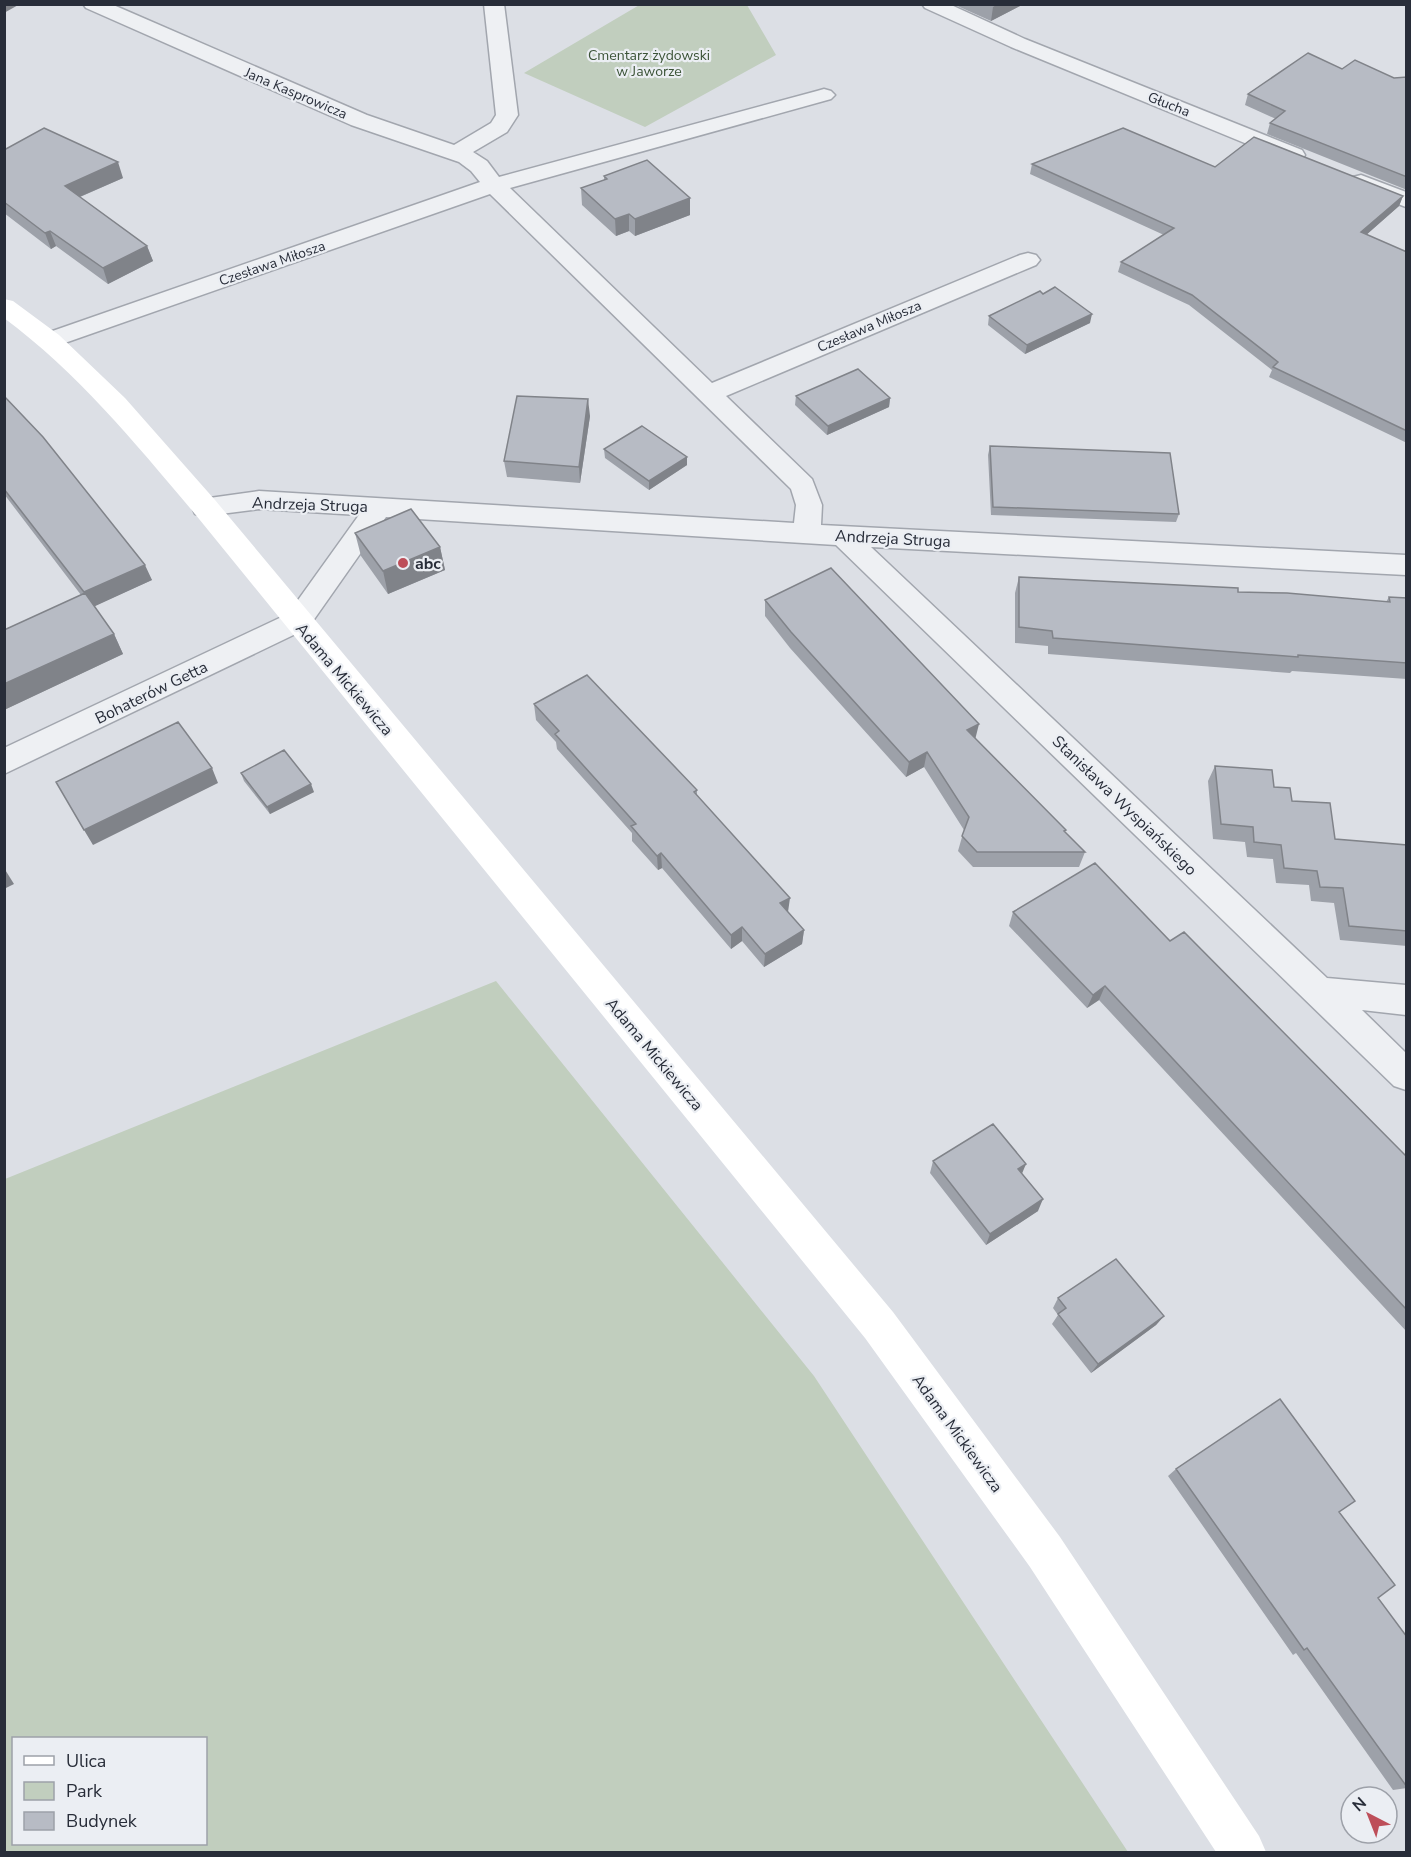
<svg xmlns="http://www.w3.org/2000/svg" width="1411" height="1857" font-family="'Nunito Sans',sans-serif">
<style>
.green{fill:#c1cebe;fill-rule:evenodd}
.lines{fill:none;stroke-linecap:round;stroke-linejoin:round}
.minor-casing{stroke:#a2a6ae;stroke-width:3}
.minor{fill:#eef0f3;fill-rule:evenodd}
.secondary{fill:#fff;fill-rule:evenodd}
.wall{fill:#9da1a9}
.shaded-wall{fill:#808389}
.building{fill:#b7bbc4;stroke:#808389;stroke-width:1.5}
.poi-dot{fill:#bd4e59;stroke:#ebeef3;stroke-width:2}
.labels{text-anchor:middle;stroke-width:4.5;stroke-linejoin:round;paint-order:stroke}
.far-park-label{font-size:14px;fill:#3b5337;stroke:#ebeef3}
.far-street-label{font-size:14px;fill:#282d39;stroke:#ebeef3}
.street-label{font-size:16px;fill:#282d39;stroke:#ebeef3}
.poi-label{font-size:16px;font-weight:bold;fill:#282d39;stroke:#ebeef3;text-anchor:start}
</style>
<rect width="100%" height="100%" fill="#dcdfe5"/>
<path class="green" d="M 641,4 L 747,5 L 776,55 L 645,127 L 524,73 Z
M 496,981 L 814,1376 L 1128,1852 L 5,1852 L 5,1179 ZM 14,1738 L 206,1738 L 206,1844 L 14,1844 Z"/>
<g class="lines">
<defs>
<path id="minor" d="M 83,4 L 111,4 L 367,115 L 454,145 L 491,123 L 496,115 L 484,4 L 504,4 L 518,115 L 507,132 L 473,152 L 487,161 L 499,177 L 817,91 L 824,89 L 831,91 L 835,95 L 831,99 L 510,188 L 712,383 L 1020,255 L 1028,253 L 1036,255 L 1040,260 L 1036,265 L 726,396 L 812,479 L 822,505 L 821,525 L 1406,555 L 1406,575 L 871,547 L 1327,978 L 1406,985 L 1406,1015 L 1362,1010 L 1406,1053 L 1406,1090 L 1394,1086 L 836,545 L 386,517 L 308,628 L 4,774 L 4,748 L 288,614 L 359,515 L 259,509 L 205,516 L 195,514 L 192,507 L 195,500 L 259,491 L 794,523 L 796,505 L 791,489 L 490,194 L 59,345 L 50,348 L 41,345 L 38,340 L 41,335 L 480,182 L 471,171 L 459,162 L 351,125 L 86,8 Z
M 922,4 L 949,4 L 1025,39 L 1302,150 L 1305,155 L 1302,160 L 1294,162 L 1286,160 L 1011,47 L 925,8 Z
M 1361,175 L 1406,192 L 1406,207 L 1353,187 L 1350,182 L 1353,177 Z"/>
</defs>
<use href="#minor" class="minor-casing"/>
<use href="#minor" class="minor"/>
<path class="secondary" d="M 4,299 L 13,301 L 59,335 L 125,398 L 215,500 L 893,1312 L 1060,1537 L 1259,1836 L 1266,1852 L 1216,1852 L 1030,1567 L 865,1338 L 195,514 C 136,444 78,373 4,318 Z"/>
</g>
<path class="wall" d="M 953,4 L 1024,4 L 991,21 Z
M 1342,69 L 1394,78 L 1407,77 L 1407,190 L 1267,134 L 1270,123 L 1276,119 L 1245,105 L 1248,94 Z
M 4,150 L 123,178 L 80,197 L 147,246 L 153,261 L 108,284 L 56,246 L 51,249 L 4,213 Z
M 1032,164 L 1215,167 L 1403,196 L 1399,206 L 1366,235 L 1407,252 L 1407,443 L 1269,377 L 1272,370 L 1189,305 L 1118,272 L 1121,262 L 1164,235 L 1030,174 Z
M 604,176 L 690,198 L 690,215 L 635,236 L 629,231 L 616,236 L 582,205 L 581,188 L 604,180 Z
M 1043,294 L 1090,323 L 1025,354 L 988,325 L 989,316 Z
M 4,396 L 152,580 L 94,606 L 114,634 L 123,654 L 4,710 L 4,630 L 81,595 L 4,494 Z
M 796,396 L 890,398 L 889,407 L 827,435 L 795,405 Z
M 590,416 L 580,483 L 507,477 L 504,461 Z
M 990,446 L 1179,514 L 1176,522 L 991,515 L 988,455 Z
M 604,449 L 687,457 L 687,465 L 649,490 L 605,458 Z
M 355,533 L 440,547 L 445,570 L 388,594 L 361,556 Z
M 1019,577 L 1386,602 L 1389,597 L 1407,598 L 1407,679 L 1292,671 L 1290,673 L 1048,654 L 1048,646 L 1015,643 L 1015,593 Z
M 765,600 L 975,738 L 1066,830 L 1065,833 L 1085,852 L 1079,867 L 973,867 L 958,851 L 964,830 L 924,767 L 906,777 L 790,648 L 765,616 Z
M 534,704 L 697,790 L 697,796 L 788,912 L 804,930 L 802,944 L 764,967 L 742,941 L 731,949 L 662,868 L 658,870 L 632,841 L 632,833 L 557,749 L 556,742 L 536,720 Z
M 1215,766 L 1274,787 L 1292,801 L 1335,839 L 1407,845 L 1407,946 L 1340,940 L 1334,903 L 1311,901 L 1309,885 L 1276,883 L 1273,859 L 1247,857 L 1245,842 L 1213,839 L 1208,781 Z
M 241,773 L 314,792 L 270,814 L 244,781 Z
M 1013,912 L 1170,941 L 1407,1157 L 1407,1332 L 1099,1000 L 1087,1008 L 1009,926 Z
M 933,1161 L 1022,1174 L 1038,1211 L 986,1245 L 930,1173 Z
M 1058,1298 L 1164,1316 L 1156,1325 L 1091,1373 L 1052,1324 L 1058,1315 L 1053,1308 Z
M 1176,1469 L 1378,1598 L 1407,1788 L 1393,1790 L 1296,1653 L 1293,1655 L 1168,1476 Z"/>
<path class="shaded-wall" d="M 4,4 L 20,4 L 4,13 Z
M 998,4 L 1024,4 L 991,21 L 993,7 Z
M 118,162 L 123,178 L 70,201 L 65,186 Z
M 1403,196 L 1399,206 L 1357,243 L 1361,232 Z
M 690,198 L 690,215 L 635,236 L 635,219 Z
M 629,214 L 629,231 L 616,236 L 615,219 Z
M 50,231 L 56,246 L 51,249 L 45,233 Z
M 147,246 L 153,261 L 108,284 L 103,268 Z
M 1092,314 L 1090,323 L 1025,354 L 1027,345 Z
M 890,398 L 889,407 L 827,435 L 828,426 Z
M 588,399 L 590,416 L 580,483 L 579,467 Z
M 687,457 L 687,465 L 649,490 L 649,481 Z
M 440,547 L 445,570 L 388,594 L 383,571 Z
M 145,565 L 152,580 L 91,608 L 84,592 Z
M 114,634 L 123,654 L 4,710 L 4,684 Z
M 979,724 L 975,740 L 967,730 Z
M 927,752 L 924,767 L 906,777 L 909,762 Z
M 212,768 L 218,783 L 93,845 L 84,830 Z
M 311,784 L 314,792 L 270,814 L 267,807 Z
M 661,853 L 662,868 L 658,870 L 657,856 Z
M 4,868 L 14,884 L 4,889 Z
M 790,898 L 788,912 L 779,918 L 780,903 Z
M 742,927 L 742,941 L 731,949 L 731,935 Z
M 804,930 L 802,944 L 764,967 L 765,954 Z
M 1105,986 L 1099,1000 L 1087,1008 L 1093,995 Z
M 1026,1164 L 1021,1176 L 1018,1169 Z
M 1043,1199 L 1038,1211 L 986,1245 L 990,1234 Z
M 1164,1316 L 1156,1325 L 1091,1373 L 1098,1364 Z"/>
<path class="building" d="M 1308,53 L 1342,69 L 1355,60 L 1394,78 L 1407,77 L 1407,177 L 1270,123 L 1285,111 L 1248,94 Z
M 44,128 L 118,162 L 65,186 L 147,246 L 103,268 L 50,231 L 45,233 L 4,202 L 4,150 Z
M 1123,128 L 1215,167 L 1254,137 L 1403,196 L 1361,232 L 1407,252 L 1407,431 L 1273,367 L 1278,362 L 1192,295 L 1121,262 L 1174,228 L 1032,164 Z
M 647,160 L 690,198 L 635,219 L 629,214 L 615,219 L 581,188 L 607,179 L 604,176 Z
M 1055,287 L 1092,314 L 1027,345 L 989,316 L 1040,291 L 1043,294 Z
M 858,369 L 890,398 L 828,426 L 796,396 Z
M 4,396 L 43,437 L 145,565 L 84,592 L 4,489 Z
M 517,396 L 588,399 L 579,467 L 504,461 Z
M 642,426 L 687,457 L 649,481 L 604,449 Z
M 990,446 L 1170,453 L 1179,514 L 993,507 Z
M 411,509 L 440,547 L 383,571 L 355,533 Z
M 831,568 L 979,724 L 967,730 L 1066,830 L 1064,831 L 1085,852 L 977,852 L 962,836 L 969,817 L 927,752 L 909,762 L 791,632 L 765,600 Z
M 1019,577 L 1238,588 L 1238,592 L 1287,593 L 1390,602 L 1389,597 L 1407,598 L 1407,663 L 1298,655 L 1298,657 L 1053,638 L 1052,631 L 1019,627 Z
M 85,593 L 114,634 L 4,684 L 4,630 Z
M 587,675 L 697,790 L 694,792 L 790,898 L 780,903 L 804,930 L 765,954 L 742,927 L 731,935 L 661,853 L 657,856 L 631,826 L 636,824 L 555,734 L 559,731 L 534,704 Z
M 178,722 L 212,768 L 84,830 L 56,782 Z
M 284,750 L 311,784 L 267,807 L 241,773 Z
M 1215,766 L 1272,770 L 1274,787 L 1290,788 L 1292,801 L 1330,803 L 1335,839 L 1407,845 L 1407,931 L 1349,926 L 1343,888 L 1320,887 L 1317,871 L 1284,868 L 1281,845 L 1254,842 L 1253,827 L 1221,824 Z
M 1095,863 L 1170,941 L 1184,932 L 1407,1157 L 1407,1310 L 1105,986 L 1093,995 L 1013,912 Z
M 993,1124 L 1026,1164 L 1018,1169 L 1043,1199 L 990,1234 L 933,1161 Z
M 1116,1259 L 1164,1316 L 1098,1364 L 1058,1314 L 1066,1308 L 1058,1298 Z
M 1280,1399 L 1355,1501 L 1339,1512 L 1395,1585 L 1378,1598 L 1407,1637 L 1407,1787 L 1307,1648 L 1304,1650 L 1176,1469 Z"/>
<circle class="poi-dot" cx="403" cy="563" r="6"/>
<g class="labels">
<g class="far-park-label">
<text x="649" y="60">Cmentarz żydowski<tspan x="649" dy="16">w Jaworze</tspan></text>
</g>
<g class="far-street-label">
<text transform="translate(296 93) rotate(23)" y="5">Jana Kasprowicza</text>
<text transform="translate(1169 104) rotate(22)" y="5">Głucha</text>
<text transform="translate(272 263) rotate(-19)" y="5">Czesława Miłosza</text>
<text transform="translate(869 326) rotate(-23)" y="5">Czesława Miłosza</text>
</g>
<g class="street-label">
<text transform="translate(310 504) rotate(2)" y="6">Andrzeja Struga</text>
<text transform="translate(893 538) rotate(3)" y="6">Andrzeja Struga</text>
<text transform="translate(345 679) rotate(50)" y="6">Adama Mickiewicza</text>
<text transform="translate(151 692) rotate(-26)" y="6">Bohaterów Getta</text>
<text transform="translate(1125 805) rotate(44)" y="6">Stanisława Wyspiańskiego</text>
<text transform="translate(655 1054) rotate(50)" y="6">Adama Mickiewicza</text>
<text transform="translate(958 1433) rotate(54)" y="6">Adama Mickiewicza</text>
</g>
<g class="poi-label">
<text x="415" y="569">abc</text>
</g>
</g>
<rect width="1411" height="1857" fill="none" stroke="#282d39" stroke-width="12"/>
<rect x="12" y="1737" width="195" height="108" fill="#ebeef3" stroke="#9da1a9" stroke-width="1.5"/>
<rect x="24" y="1756" width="30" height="9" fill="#ffffff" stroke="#9da1a9" stroke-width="1.5"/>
<text x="66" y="1767" font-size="18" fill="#282d39">Ulica</text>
<rect x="24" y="1782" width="30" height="18" fill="#c1cebe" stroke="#9da1a9" stroke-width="1.5"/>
<text x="66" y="1797" font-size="18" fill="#282d39">Park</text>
<rect x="24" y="1812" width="30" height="18" fill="#b7bbc4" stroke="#9da1a9" stroke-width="1.5"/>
<text x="66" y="1827" font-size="18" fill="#282d39">Budynek</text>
<g transform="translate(1369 1815) rotate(318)"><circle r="28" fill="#ebeef3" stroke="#9da1a9" stroke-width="1.5"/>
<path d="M0-4.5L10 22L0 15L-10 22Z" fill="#bd4e59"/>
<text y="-9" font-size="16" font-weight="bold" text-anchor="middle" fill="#282d39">N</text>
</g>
</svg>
